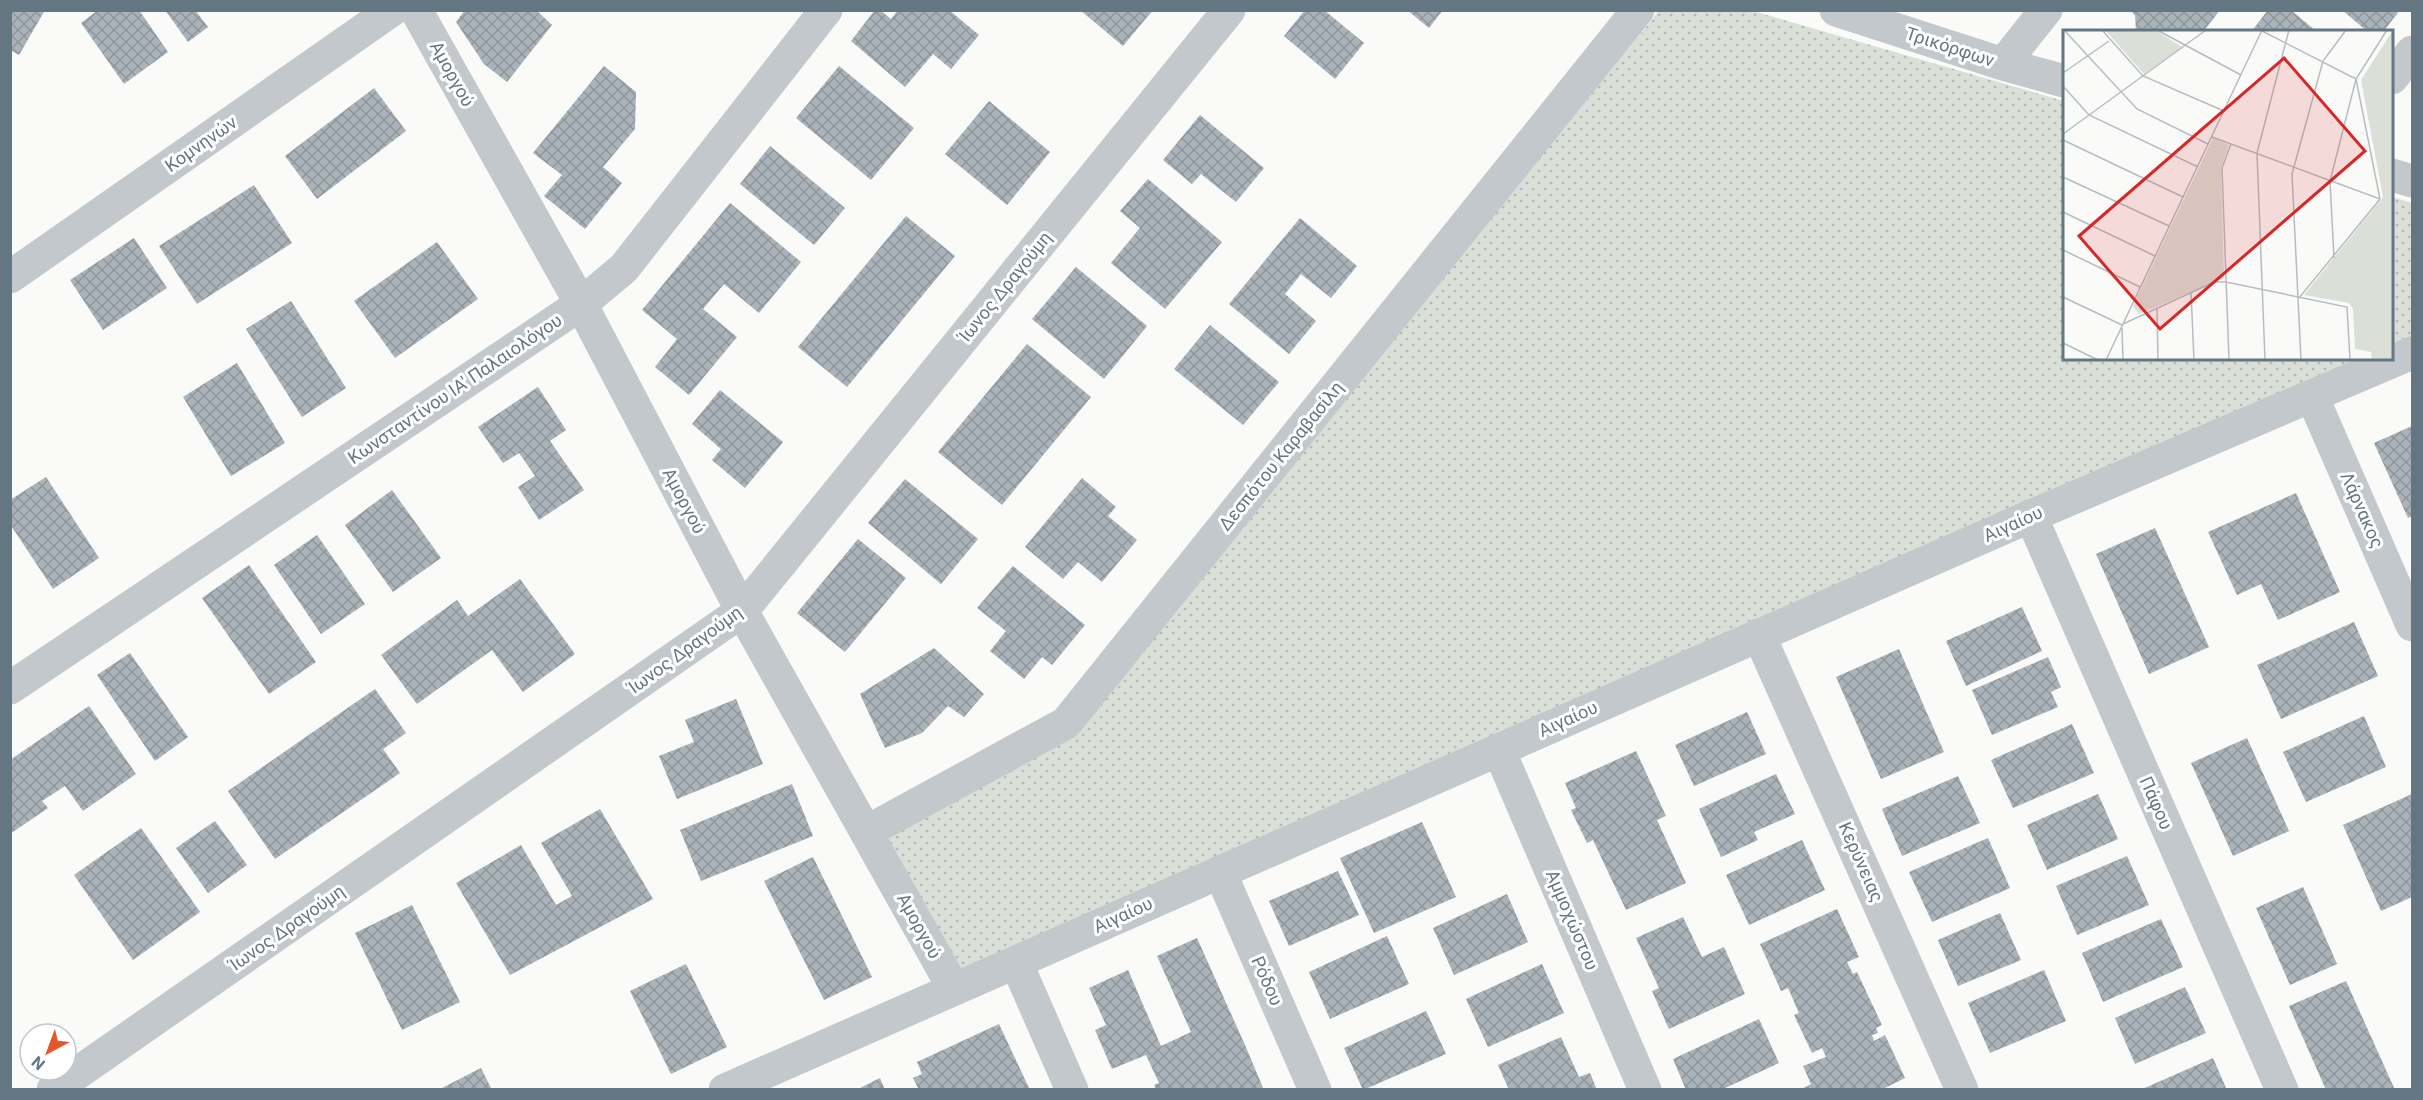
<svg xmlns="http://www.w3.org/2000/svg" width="2423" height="1100" font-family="Roboto,sans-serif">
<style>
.grass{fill:url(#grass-dots)}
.building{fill:url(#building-cross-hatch)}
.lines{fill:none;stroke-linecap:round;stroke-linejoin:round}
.minor{stroke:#c3c8cc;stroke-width:33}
.tertiary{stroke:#c3c8cc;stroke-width:33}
.labels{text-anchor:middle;stroke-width:6;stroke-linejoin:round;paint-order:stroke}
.street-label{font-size:18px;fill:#657683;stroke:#fff}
.inset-road{fill:none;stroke:#b5bdc2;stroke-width:1.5}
.view{fill:#d62828;fill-opacity:0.15;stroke:#d62828;stroke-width:3}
.inset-edge{fill:none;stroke:#657683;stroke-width:3}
</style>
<defs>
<pattern id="grass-dots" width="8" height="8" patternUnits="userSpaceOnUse" patternTransform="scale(1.5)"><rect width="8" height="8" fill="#dadfd7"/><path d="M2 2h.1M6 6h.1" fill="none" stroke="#b4b9b4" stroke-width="1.8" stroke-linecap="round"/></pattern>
<pattern id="building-cross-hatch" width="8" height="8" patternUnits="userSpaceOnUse" patternTransform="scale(1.5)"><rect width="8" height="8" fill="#aab3b9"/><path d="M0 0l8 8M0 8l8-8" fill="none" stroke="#8e969c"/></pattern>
</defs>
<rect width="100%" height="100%" fill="#fafaf8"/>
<path class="grass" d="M 1659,11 L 1753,11 L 2064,101 L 2064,358 L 2365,359 L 952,978 L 882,837 L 1074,729 Z
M 2392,197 L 2412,203 L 2412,338 L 2392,347 Z"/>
<path class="building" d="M 10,10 L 45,10 L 19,55 L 10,50 Z
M 98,10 L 139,10 L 168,52 L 124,84 L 81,23 Z
M 165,10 L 195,10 L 208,27 L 188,42 Z
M 465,10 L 536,10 L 552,25 L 507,82 L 484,64 L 456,22 Z
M 875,10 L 880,10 L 891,19 L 898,10 L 949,10 L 979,35 L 951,69 L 933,54 L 905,87 L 851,41 Z
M 1080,10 L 1153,10 L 1123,46 Z
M 1305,10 L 1324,10 L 1364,43 L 1335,79 L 1284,36 Z
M 1407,10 L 1443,10 L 1429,28 Z
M 2130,10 L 2220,10 L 2203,32 L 2136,32 L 2135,15 Z
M 2268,10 L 2291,10 L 2317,32 L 2251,32 Z
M 2342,10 L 2400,10 L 2383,32 L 2368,32 Z
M 604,66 L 636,92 L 635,129 L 603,167 L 622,183 L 585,229 L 544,196 L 562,175 L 533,153 Z
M 839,66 L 914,128 L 871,180 L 796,118 Z
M 374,88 L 406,131 L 317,199 L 285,156 Z
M 989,101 L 1050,152 L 1007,205 L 945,154 Z
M 1200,115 L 1264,168 L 1236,202 L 1201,174 L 1192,184 L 1163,160 Z
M 770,146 L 845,208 L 814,245 L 740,184 Z
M 1148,179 L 1222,242 L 1165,309 L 1111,263 L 1140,228 L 1120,211 Z
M 254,185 L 292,243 L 197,304 L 159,246 Z
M 730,203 L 801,262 L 759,313 L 724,284 L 703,309 L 737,337 L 689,395 L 655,367 L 677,339 L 642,310 Z
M 906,216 L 955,256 L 847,387 L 798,347 Z
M 1300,218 L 1357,266 L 1331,298 L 1301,274 L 1285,294 L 1316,321 L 1289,354 L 1229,304 Z
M 134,238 L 167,288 L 103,330 L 70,280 Z
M 437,242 L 478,299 L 395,358 L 354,301 Z
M 1076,267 L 1147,326 L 1104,379 L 1032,319 Z
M 291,301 L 346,388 L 302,417 L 246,329 Z
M 1210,325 L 1279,382 L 1243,425 L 1174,369 Z
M 1027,344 L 1091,397 L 1002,505 L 938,452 Z
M 237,363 L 285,443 L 231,476 L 183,397 Z
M 538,387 L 566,430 L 550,441 L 584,490 L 539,520 L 518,487 L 535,476 L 519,453 L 503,463 L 478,427 Z
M 720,390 L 783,442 L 745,488 L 712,460 L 721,449 L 692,424 Z
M 2412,426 L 2412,516 L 2408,518 L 2374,443 Z
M 46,477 L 99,558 L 53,589 L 10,524 L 10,500 Z
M 1082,478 L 1116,507 L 1108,516 L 1137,540 L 1102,582 L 1078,562 L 1063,579 L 1025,547 Z
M 905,479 L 978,539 L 941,584 L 868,523 Z
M 392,490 L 441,558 L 393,592 L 345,525 Z
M 2296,493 L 2340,592 L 2278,620 L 2261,584 L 2237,595 L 2208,532 Z
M 2155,528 L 2209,647 L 2149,674 L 2096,554 Z
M 317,535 L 365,604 L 321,634 L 274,565 Z
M 858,539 L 906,578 L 845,652 L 797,613 Z
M 249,565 L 316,662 L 269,694 L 202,598 Z
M 1013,566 L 1085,625 L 1052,665 L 1042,657 L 1024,679 L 990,651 L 1006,631 L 977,608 Z
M 520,579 L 575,654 L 523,692 L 492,650 L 417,704 L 381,655 L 457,600 L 468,616 Z
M 2022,607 L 2042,651 L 1966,686 L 1946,641 Z
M 2354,622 L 2378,676 L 2281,719 L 2257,665 Z
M 934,648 L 984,694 L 964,717 L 948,706 L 922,733 L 885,748 L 860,694 Z
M 1899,649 L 1944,752 L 1881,779 L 1836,677 Z
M 130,653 L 188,737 L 155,761 L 97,675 Z
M 2048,657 L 2061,687 L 2051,692 L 2058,707 L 1992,735 L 1972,690 Z
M 375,689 L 406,733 L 383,749 L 400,773 L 275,859 L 228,791 Z
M 736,699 L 763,764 L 677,799 L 659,756 L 694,742 L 685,720 Z
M 89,706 L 136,774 L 83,811 L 65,786 L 42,801 L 48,808 L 10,834 L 10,760 Z
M 1747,712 L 1766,754 L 1694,786 L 1675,745 Z
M 2364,716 L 2386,767 L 2306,802 L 2283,752 Z
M 2072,724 L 2094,773 L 2013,808 L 1991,760 Z
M 2247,738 L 2289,831 L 2233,856 L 2191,763 Z
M 1636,751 L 1666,816 L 1657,820 L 1686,883 L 1626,910 L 1593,840 L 1587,843 L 1571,810 L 1576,808 L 1565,783 Z
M 1776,774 L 1795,814 L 1754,832 L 1758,840 L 1721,857 L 1699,809 Z
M 1958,776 L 1980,823 L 1902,856 L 1882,809 Z
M 792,784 L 813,836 L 701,881 L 680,830 Z
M 2098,794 L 2118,839 L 2047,870 L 2027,825 Z
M 2412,794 L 2412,897 L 2381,911 L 2343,825 Z
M 600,809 L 653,899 L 510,975 L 456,883 L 521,845 L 556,905 L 572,896 L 541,843 Z
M 215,821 L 247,865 L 208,893 L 176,848 Z
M 1422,822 L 1456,897 L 1374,933 L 1340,858 Z
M 141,828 L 200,912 L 133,960 L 74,875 Z
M 1988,838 L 2010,888 L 1932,922 L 1909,872 Z
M 1802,840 L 1825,890 L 1749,925 L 1726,875 Z
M 2127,856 L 2149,905 L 2077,935 L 2056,886 Z
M 813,857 L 872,977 L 824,1000 L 764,881 Z
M 1338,871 L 1359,915 L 1289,946 L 1269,901 Z
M 2303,887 L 2337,964 L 2290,985 L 2256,908 Z
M 1507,894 L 1528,942 L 1454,975 L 1433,928 Z
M 412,905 L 460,1002 L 402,1030 L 355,933 Z
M 1837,909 L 1859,957 L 1847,962 L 1853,974 L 1857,972 L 1882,1025 L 1876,1028 L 1878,1033 L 1872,1035 L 1874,1041 L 1885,1035 L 1905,1078 L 1881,1090 L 1800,1090 L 1811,1084 L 1803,1066 L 1826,1057 L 1822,1048 L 1812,1053 L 1794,1015 L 1799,1013 L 1788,988 L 1781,991 L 1760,944 Z
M 2000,913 L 2021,960 L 1958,986 L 1938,940 Z
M 1683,917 L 1702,957 L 1724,947 L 1745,994 L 1669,1029 L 1652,991 L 1659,988 L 1636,938 Z
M 2161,919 L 2183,967 L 2103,1002 L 2082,953 Z
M 1387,936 L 1409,984 L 1330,1019 L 1309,972 Z
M 1197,938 L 1245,1045 L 1264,1090 L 1156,1090 L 1154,1085 L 1159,1083 L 1146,1055 L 1112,1069 L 1095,1030 L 1106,1025 L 1089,988 L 1128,970 L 1161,1046 L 1191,1032 L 1157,956 Z
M 686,964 L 727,1047 L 671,1074 L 630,991 Z
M 1542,964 L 1564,1013 L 1488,1047 L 1466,999 Z
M 2044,970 L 2066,1021 L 1990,1053 L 1968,1003 Z
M 2346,981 L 2377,1050 L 2395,1090 L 2326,1090 L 2289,1006 Z
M 2185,987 L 2206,1033 L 2135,1064 L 2115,1018 Z
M 1426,1011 L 1446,1054 L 1363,1090 L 1344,1048 Z
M 1759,1019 L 1779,1063 L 1721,1090 L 1686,1090 L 1673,1059 Z
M 999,1024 L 1030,1090 L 919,1090 L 913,1078 L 922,1074 L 917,1062 Z
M 1561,1037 L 1579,1077 L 1590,1073 L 1597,1090 L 1509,1090 L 1498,1065 Z
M 2213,1058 L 2226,1088 L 2222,1090 L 2140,1090 Z
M 481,1068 L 492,1090 L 438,1090 Z
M 880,1078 L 885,1090 L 856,1090 Z"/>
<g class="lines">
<path class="minor" d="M 416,10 L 581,304 L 742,611 L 954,989
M 1836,10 L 2003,64 L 2064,81
M 2003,64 L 2046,10
M 2392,78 L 2412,52
M 2392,175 L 2412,181
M 10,277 L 392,10
M 2312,396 L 2412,625
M 2031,516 L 2282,1090
M 1759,635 L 1962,1090
M 10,688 L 581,304 L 624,268 L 826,10
M 1499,750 L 1645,1090
M 866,832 L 1066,723 L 1638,10
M 1220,872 L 1315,1090
M 1016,962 L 1072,1090
M 53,1090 L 742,611 L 1229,10"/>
<path class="tertiary" d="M 725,1090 L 2031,516 L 2412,353"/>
</g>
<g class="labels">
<g class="street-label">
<text transform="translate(1950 47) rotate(18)" y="6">Τρικόρφων</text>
<text transform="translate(452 74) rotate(61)" y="6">Αμοργού</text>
<text transform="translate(201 144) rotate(-35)" y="6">Κοµνηνών</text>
<text transform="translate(1005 287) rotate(-51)" y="6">Ίωνος Δραγούμη</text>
<text transform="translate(455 389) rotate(-34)" y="6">Κωνσταντίνου ΙΑ' Παλαιολόγου</text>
<text transform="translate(1281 456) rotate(-51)" y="6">Δεσπότου Καραβασίλη</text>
<text transform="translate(684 501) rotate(62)" y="6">Αμοργού</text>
<text transform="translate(2362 510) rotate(66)" y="6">Λάρνακος</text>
<text transform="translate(2013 524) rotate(-24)" y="6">Αιγαίου</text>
<text transform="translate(685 650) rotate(-36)" y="6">Ίωνος Δραγούμη</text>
<text transform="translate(1568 719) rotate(-24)" y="6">Αιγαίου</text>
<text transform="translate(2156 803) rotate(66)" y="6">Πάφου</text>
<text transform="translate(1861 862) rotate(66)" y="6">Κερύνειας</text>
<text transform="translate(1123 915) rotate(-24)" y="6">Αιγαίου</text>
<text transform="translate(1572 920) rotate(67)" y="6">Αμμοχώστου</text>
<text transform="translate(919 926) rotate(61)" y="6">Αμοργού</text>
<text transform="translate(287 928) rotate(-35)" y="6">Ίωνος Δραγούμη</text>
<text transform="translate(1267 981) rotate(66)" y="6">Ρόδου</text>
</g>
</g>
<g transform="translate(2063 30)">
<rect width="330" height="330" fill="#fafaf8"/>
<path d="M 330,0 L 330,330 L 309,330 L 308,322 L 292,319 L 290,279 L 286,273 L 241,265 L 320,167 L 298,50 ZM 150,108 L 166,115 L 158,138 L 161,248 L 76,284 L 70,276 Z" fill="#dadfd7"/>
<path d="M 42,0 L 92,0 L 119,17 L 81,44 Z" fill="#dadfd7"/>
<path class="inset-road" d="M 1,0 L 74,79 L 145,114M 39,0 L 80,46 L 161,81M 94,0 L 178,45M 199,1 L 293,49 L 317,169M 0,43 L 46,11M 0,56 L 26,85 L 135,137M 0,104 L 143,0M 149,107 L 317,169M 0,110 L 120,167M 0,147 L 106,196M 0,182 L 92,226M 0,220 L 77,257M 271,228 L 267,151 L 293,49 L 324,0M 128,262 L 131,330M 0,267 L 59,295M 236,268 L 317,169M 94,279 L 95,330M 60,294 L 151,252 L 163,252 L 284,277 L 287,330M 59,298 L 60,330M 0,313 L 35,330M 43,330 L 199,0M 166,330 L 159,138 L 168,114M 202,330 L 194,123 L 226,0M 238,330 L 229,144 L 260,31 L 283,0"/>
<path class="view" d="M 221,28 L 302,121 L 97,299 L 16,206 Z"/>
<rect width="330" height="330" class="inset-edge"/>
</g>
<rect width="2423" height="1100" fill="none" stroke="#657683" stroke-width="24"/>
<g transform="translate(48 1052) rotate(221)"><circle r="28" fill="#ffffff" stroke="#c1c8cd" stroke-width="1.5"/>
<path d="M0-4.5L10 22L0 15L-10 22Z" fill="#e4572e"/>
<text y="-9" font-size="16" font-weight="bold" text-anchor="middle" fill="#657683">N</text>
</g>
</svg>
